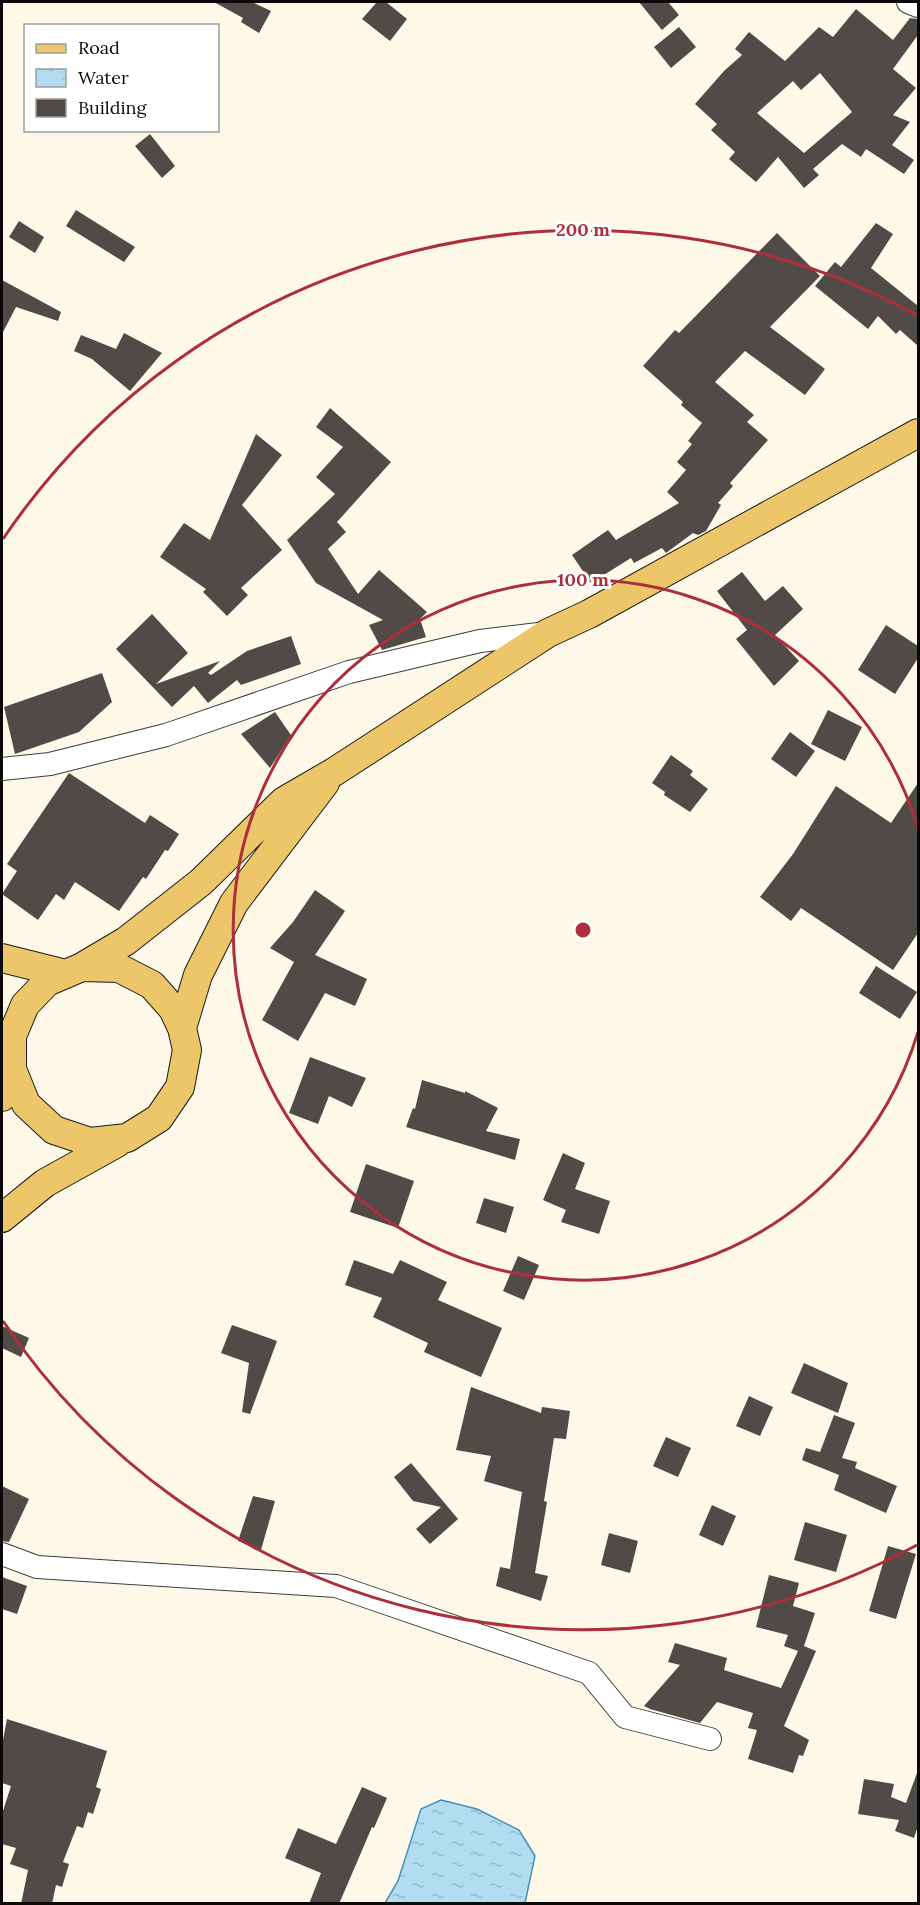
<svg xmlns="http://www.w3.org/2000/svg" width="920" height="1905" font-family="Lora,serif">
<style>
.water{fill:url(#water-ripples);stroke:#3f93c0;stroke-width:1.5}
.building{fill:#514b47;fill-rule:evenodd}
.lines{fill:none;stroke-linecap:round;stroke-linejoin:round}
.minor-casing{stroke:#3d3d3d;stroke-width:24}
.major-casing{stroke:#1b1b1b;stroke-width:30}
.minor{stroke:#fff;stroke-width:22}
.major{stroke:#ecc669;stroke-width:28}
.ring{fill:none;stroke:#ac2f3b;stroke-width:3}
.centre{fill:#ac2f3b;stroke:#fff;stroke-width:3}
.ring-label{font-size:18px;text-anchor:middle;font-weight:bold;fill:#ac2f3b;stroke:#fff;stroke-width:6;stroke-linejoin:round;paint-order:stroke}
</style>
<defs>
<pattern id="water-ripples" width="26" height="14" patternUnits="userSpaceOnUse" patternTransform="scale(1.5)"><rect width="26" height="14" fill="#b2dcf0"/><path d="M2 4q2-2 4 0t4 0M15 11q2-2 4 0t4 0" fill="none" stroke="#98bbcc"/></pattern>
</defs>
<rect width="100%" height="100%" fill="#fdf8e8"/>
<path class="water" d="M 441,1800 L 477,1809 L 519,1830 L 535,1856 L 525,1903 L 385,1903 L 398,1881 L 421,1809 Z"/>
<path class="building" d="M 214,2 L 252,2 L 271,11 L 259,33 L 241,22 L 243,18 Z
M 377,2 L 386,2 L 407,19 L 390,41 L 362,19 Z
M 639,2 L 668,2 L 679,15 L 662,30 Z
M 856,9 L 893,40 L 910,18 L 918,19 L 918,35 L 893,69 L 916,88 L 893,115 L 910,122 L 892,145 L 914,160 L 904,174 L 866,149 L 861,157 L 842,144 L 813,169 L 819,175 L 804,188 L 778,157 L 756,182 L 729,159 L 735,152 L 711,130 L 717,124 L 695,104 L 724,71 L 742,55 L 735,49 L 749,32 L 785,61 L 819,27 L 833,37 ZM 820,73 L 852,112 L 804,153 L 757,113 L 793,81 L 801,90 Z
M 679,27 L 696,47 L 671,68 L 654,47 Z
M 150,134 L 175,166 L 162,178 L 135,146 Z
M 76,210 L 135,247 L 124,262 L 66,226 Z
M 19,221 L 44,237 L 35,253 L 9,237 Z
M 876,223 L 893,234 L 871,268 L 918,306 L 918,346 L 900,330 L 896,334 L 878,316 L 868,329 L 815,286 L 835,262 L 841,267 Z
M 777,233 L 820,276 L 770,327 L 825,369 L 805,395 L 745,351 L 715,382 L 754,415 L 747,422 L 768,440 L 730,483 L 733,486 L 718,503 L 721,505 L 706,531 L 698,535 L 693,533 L 666,553 L 662,548 L 634,563 L 631,558 L 591,583 L 572,555 L 608,530 L 616,540 L 679,503 L 667,492 L 686,470 L 677,462 L 692,444 L 688,441 L 702,423 L 681,405 L 683,402 L 643,366 L 675,330 L 679,333 Z
M 2,280 L 61,312 L 58,321 L 16,307 L 2,334 Z
M 124,333 L 162,353 L 130,391 L 92,359 L 74,351 L 81,335 L 116,349 Z
M 330,408 L 391,462 L 337,522 L 346,532 L 328,549 L 358,594 L 379,570 L 427,612 L 420,619 L 426,637 L 382,650 L 369,625 L 383,620 L 316,583 L 287,540 L 335,494 L 316,477 L 343,447 L 316,427 Z
M 256,434 L 282,455 L 242,505 L 282,550 L 241,588 L 248,595 L 227,616 L 203,592 L 206,589 L 160,557 L 184,523 L 210,540 Z
M 742,572 L 765,601 L 783,586 L 803,609 L 775,635 L 799,661 L 774,686 L 736,639 L 747,630 L 717,591 Z
M 152,614 L 188,653 L 156,684 L 220,661 L 208,673 L 211,675 L 247,651 L 291,636 L 301,664 L 241,685 L 237,680 L 208,703 L 194,686 L 172,707 L 116,649 Z
M 886,625 L 918,646 L 918,658 L 895,694 L 858,670 Z
M 102,673 L 112,702 L 79,732 L 15,754 L 4,707 Z
M 828,710 L 862,727 L 845,761 L 811,744 Z
M 275,712 L 293,738 L 286,743 L 270,768 L 241,734 Z
M 790,732 L 815,751 L 796,777 L 771,759 Z
M 671,755 L 693,771 L 690,775 L 708,789 L 690,812 L 664,795 L 665,792 L 652,783 Z
M 69,773 L 145,823 L 150,815 L 179,834 L 168,851 L 165,850 L 146,879 L 143,877 L 119,911 L 75,882 L 64,900 L 56,894 L 38,920 L 2,894 L 17,871 L 7,864 Z
M 918,783 L 918,933 L 893,970 L 801,908 L 791,921 L 760,897 L 793,854 L 836,786 L 891,823 Z
M 315,890 L 345,911 L 315,955 L 367,979 L 355,1006 L 325,993 L 298,1041 L 262,1020 L 294,962 L 270,948 L 293,922 Z
M 876,966 L 917,992 L 900,1019 L 859,993 Z
M 310,1057 L 366,1078 L 352,1107 L 329,1096 L 318,1124 L 289,1113 Z
M 422,1080 L 465,1093 L 465,1091 L 498,1108 L 486,1131 L 520,1139 L 515,1160 L 406,1127 L 413,1108 L 415,1109 Z
M 563,1153 L 585,1163 L 575,1189 L 610,1201 L 599,1234 L 561,1222 L 566,1210 L 543,1200 Z
M 366,1164 L 414,1181 L 398,1228 L 350,1212 Z
M 484,1198 L 514,1207 L 506,1233 L 476,1223 Z
M 518,1256 L 539,1265 L 524,1300 L 503,1291 Z
M 354,1260 L 393,1274 L 400,1260 L 447,1282 L 438,1300 L 502,1328 L 481,1377 L 424,1352 L 428,1343 L 373,1317 L 382,1298 L 345,1285 Z
M 232,1325 L 277,1341 L 250,1414 L 242,1412 L 249,1363 L 221,1353 Z
M 2,1326 L 29,1338 L 21,1357 L 2,1348 Z
M 804,1363 L 848,1383 L 838,1413 L 791,1393 Z
M 471,1387 L 541,1413 L 542,1407 L 570,1411 L 566,1439 L 554,1438 L 544,1501 L 547,1502 L 535,1573 L 548,1576 L 541,1601 L 496,1586 L 500,1567 L 510,1569 L 522,1492 L 484,1481 L 491,1456 L 456,1450 Z
M 749,1396 L 773,1407 L 760,1436 L 736,1426 Z
M 834,1415 L 855,1423 L 842,1458 L 857,1462 L 855,1468 L 897,1486 L 886,1513 L 834,1490 L 839,1475 L 802,1460 L 806,1448 L 820,1452 Z
M 666,1437 L 691,1448 L 678,1477 L 653,1466 Z
M 411,1463 L 458,1519 L 430,1544 L 416,1529 L 441,1507 L 413,1501 L 394,1477 Z
M 2,1486 L 29,1499 L 9,1542 L 2,1541 Z
M 253,1496 L 275,1501 L 261,1550 L 238,1541 Z
M 712,1505 L 736,1516 L 723,1546 L 699,1535 Z
M 805,1522 L 847,1535 L 836,1572 L 794,1560 Z
M 609,1533 L 638,1541 L 630,1573 L 601,1565 Z
M 888,1546 L 916,1554 L 896,1619 L 869,1611 Z
M 769,1575 L 799,1583 L 793,1606 L 815,1613 L 804,1646 L 816,1651 L 784,1726 L 809,1740 L 803,1756 L 799,1755 L 793,1773 L 748,1759 L 757,1730 L 748,1728 L 753,1713 L 717,1702 L 700,1723 L 650,1709 L 644,1706 L 680,1665 L 668,1662 L 675,1643 L 727,1658 L 724,1670 L 781,1688 L 798,1651 L 784,1646 L 788,1635 L 756,1627 Z
M 2,1577 L 27,1586 L 17,1614 L 2,1609 Z
M 7,1719 L 107,1751 L 96,1787 L 101,1789 L 93,1814 L 88,1812 L 83,1828 L 77,1826 L 63,1862 L 69,1864 L 62,1887 L 56,1885 L 52,1904 L 21,1904 L 28,1870 L 10,1864 L 16,1848 L 2,1844 L 2,1814 L 11,1786 L 2,1783 L 2,1745 Z
M 917,1773 L 918,1826 L 914,1838 L 895,1831 L 899,1820 L 858,1814 L 864,1779 L 894,1784 L 891,1797 L 906,1803 Z
M 362,1787 L 387,1798 L 374,1828 L 372,1827 L 339,1904 L 309,1904 L 321,1873 L 285,1858 L 298,1828 L 336,1844 Z"/>
<g class="lines">
<defs>
<path id="minor" d="M 908,2 L 918,6
M 2,769 L 50,764 L 166,735 L 349,672 L 480,641 L 547,633
M 2,1554 L 37,1567 L 336,1586 L 589,1673 L 625,1717 L 710,1739"/>
<path id="major" d="M 2,958 L 66,974
M 82,967 L 126,941 L 201,882 L 284,801 L 334,772 L 548,633 L 589,614 L 918,433
M 182,1028 L 198,975 L 234,903 L 325,783
M 2,1097 L 12,1069 L 12,1036 L 25,1005 L 47,982 L 82,967 L 119,968 L 152,985 L 173,1009 L 182,1028 L 187,1050 L 180,1087 L 159,1118 L 127,1138 L 90,1142 L 54,1130 L 26,1104 L 12,1069
M 2,1218 L 45,1183 L 117,1143"/>
</defs>
<use href="#minor" class="minor-casing"/>
<use href="#major" class="major-casing"/>
<use href="#minor" class="minor"/>
<use href="#major" class="major"/>
</g>
<g class="ring">
<path d="M918 1032A350 350 0 1 1 918 828"/>
<path d="M917 1545A700 700 0 0 1 3 1321M3 539A700 700 0 0 1 917 315"/>
</g>
<circle cx="583" cy="930" r="9" class="centre"/>
<g class="ring-label">
<text x="583" y="236">200 m</text>
<text x="583" y="586">100 m</text>
</g>
<rect width="920" height="1905" fill="none" stroke="#0a0a0a" stroke-width="6"/>
<rect x="24" y="24" width="195" height="108" fill="#ffffff" stroke="#9d9d9d" stroke-width="1.5"/>
<rect x="36" y="44" width="30" height="9" fill="#ecc669" stroke="#9d9d9d" stroke-width="1.5"/>
<text x="78" y="54" font-size="18" fill="#0a0a0a">Road</text>
<rect x="36" y="69" width="30" height="18" fill="url(#water-ripples)" stroke="#9d9d9d" stroke-width="1.5"/>
<text x="78" y="84" font-size="18" fill="#0a0a0a">Water</text>
<rect x="36" y="99" width="30" height="18" fill="#514b47" stroke="#9d9d9d" stroke-width="1.5"/>
<text x="78" y="114" font-size="18" fill="#0a0a0a">Building</text>
</svg>
